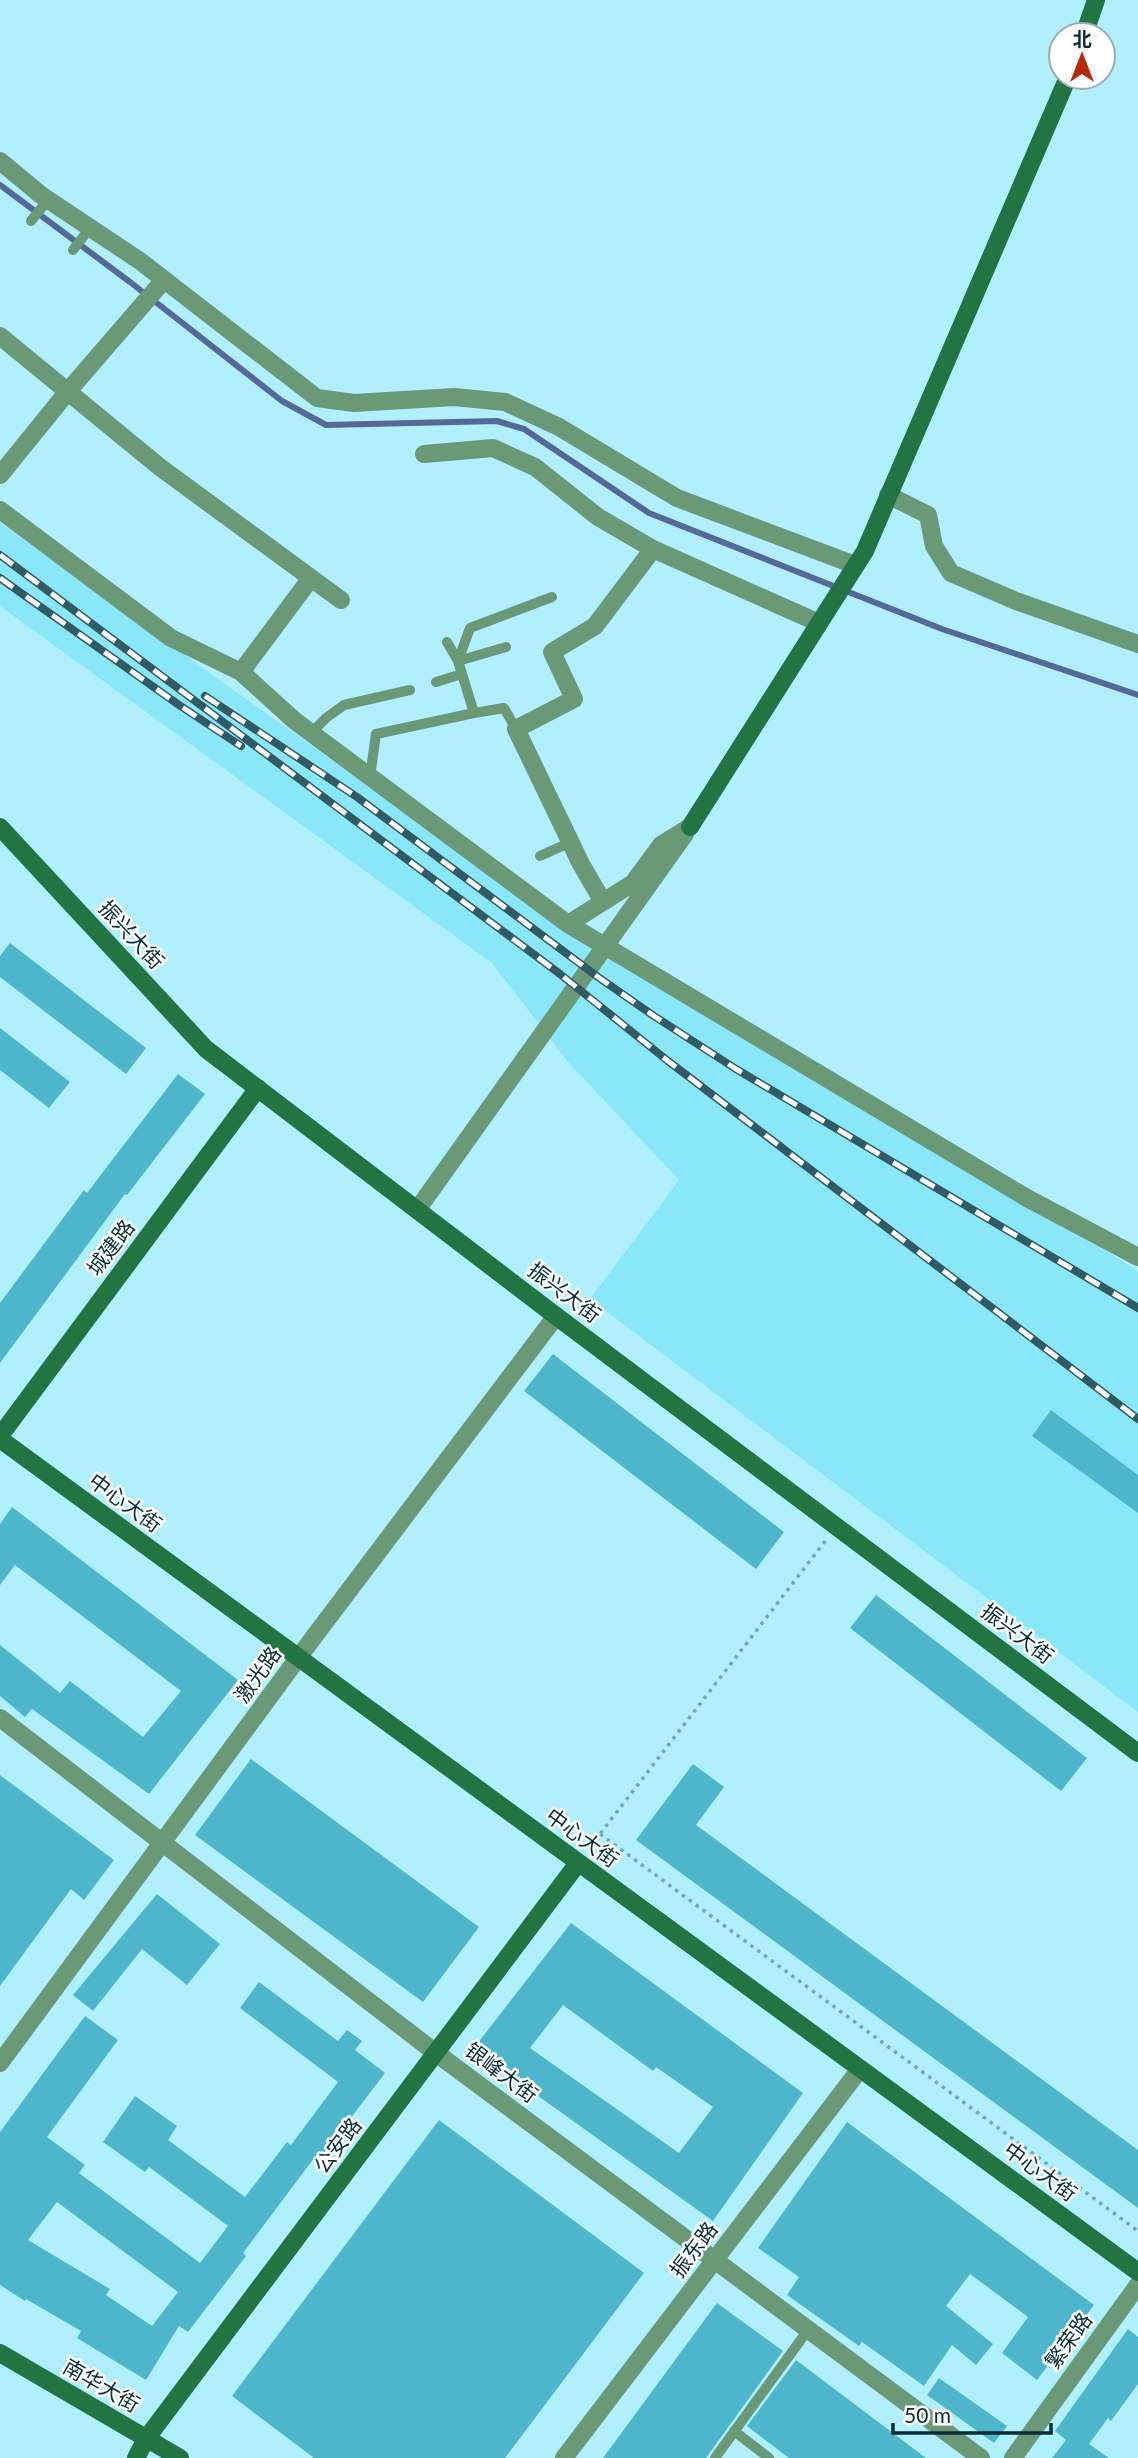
<svg xmlns="http://www.w3.org/2000/svg" width="1138" height="2458" font-family="Lato,'Noto Sans SC',sans-serif">
<style>
.built{fill:#8ae7fa}
.lines{fill:none;stroke-linecap:round;stroke-linejoin:round}
.stream{stroke:#546998;stroke-width:6}
.building{fill:#4eb6cb;fill-rule:evenodd}
.path{stroke:#73a8b4;stroke-width:3.5;stroke-dasharray:3.5 5;stroke-linecap:butt}
.lane{stroke:#699977;stroke-width:10}
.street{stroke:#699977;stroke-width:18}
.secondary{stroke:#247443;stroke-width:18}
.rail-casing{stroke:#315b64;stroke-width:8}
.rail{stroke:#fff;stroke-width:5;stroke-dasharray:16;stroke-linecap:butt}
.labels{text-anchor:middle;stroke-width:5;stroke-linejoin:round;paint-order:stroke}
.street-label{font-size:21px;fill:#082c33;stroke:#fff}
</style>
<rect width="100%" height="100%" fill="#b0effd"/>
<path class="built" d="M 0,523 L 624,969 L 634,956 L 1138,1271 L 1138,1712 L 590,1299 L 679,1180 L 569,1063 L 492,963 L 0,606 Z"/>
<g class="lines">
<path class="stream" d="M 0,185 L 130,282 L 282,401 L 326,425 L 497,421 L 524,429 L 649,513 L 942,629 L 1138,695"/>
</g>
<path class="building" d="M 10,943 L 146,1048 L 126,1074 L 0,977 L 0,956 Z
M 0,1028 L 70,1082 L 49,1108 L 0,1070 Z
M 178,1074 L 205,1094 L 127,1195 L 125,1194 L 0,1363 L 0,1303 L 84,1190 L 87,1193 Z
M 553,1354 L 784,1532 L 756,1569 L 524,1391 Z
M 1051,1410 L 1138,1475 L 1138,1513 L 1032,1436 Z
M 12,1507 L 238,1680 L 149,1794 L 32,1709 L 25,1717 L 0,1696 L 0,1645 L 60,1693 L 70,1681 L 143,1737 L 181,1691 L 15,1565 L 0,1585 L 0,1524 Z
M 876,1595 L 1087,1758 L 1061,1791 L 850,1628 Z
M 251,1759 L 479,1927 L 423,2002 L 195,1835 Z
M 693,1764 L 724,1787 L 696,1825 L 1138,2150 L 1138,2208 L 636,1840 Z
M 0,1775 L 114,1860 L 84,1900 L 71,1889 L 0,1986 Z
M 157,1894 L 220,1944 L 187,1985 L 142,1949 L 93,2011 L 73,1995 Z
M 571,1923 L 803,2093 L 713,2221 L 520,2083 L 523,2080 L 477,2044 ZM 563,2005 L 653,2071 L 656,2067 L 713,2107 L 679,2153 L 530,2048 Z
M 259,1982 L 338,2041 L 347,2030 L 362,2041 L 355,2050 L 385,2073 L 321,2157 L 317,2154 L 243,2253 L 246,2256 L 188,2332 L 179,2326 L 146,2380 L 77,2338 L 81,2331 L 26,2299 L 25,2301 L 0,2285 L 0,2132 L 85,2016 L 118,2040 L 47,2137 L 85,2165 L 79,2173 L 200,2263 L 228,2226 L 149,2167 L 145,2172 L 103,2142 L 135,2096 L 177,2126 L 168,2140 L 245,2197 L 287,2142 L 291,2145 L 338,2082 L 240,2008 ZM 57,2202 L 178,2292 L 152,2326 L 106,2295 L 110,2289 L 28,2240 Z
M 439,2120 L 644,2273 L 505,2458 L 314,2458 L 232,2396 Z
M 847,2122 L 1094,2305 L 1037,2380 L 1002,2353 L 1028,2317 L 970,2274 L 946,2306 L 993,2344 L 976,2365 L 952,2345 L 924,2386 L 862,2342 L 859,2346 L 787,2295 L 799,2277 L 758,2248 Z
M 717,2303 L 783,2351 L 706,2458 L 603,2458 Z
M 1128,2329 L 1138,2337 L 1138,2384 L 1111,2421 L 1108,2418 L 1089,2444 L 1109,2458 L 1052,2458 L 1066,2440 L 1055,2431 Z
M 796,2360 L 926,2458 L 789,2458 L 747,2426 Z
M 939,2378 L 1007,2426 L 994,2443 L 927,2395 Z"/>
<g class="lines">
<path class="path" d="M 600,1834 L 1138,2231
M 590,1847 L 826,1540"/>
<path class="lane" d="M 31,221 L 48,200
M 73,250 L 90,228
M 447,642 L 458,661 L 506,647
M 436,682 L 462,674
M 516,729 L 504,708 L 474,713 L 458,661 L 470,628 L 552,597
M 311,733 L 326,718 L 344,705 L 410,690
M 370,777 L 376,734 L 474,713
M 540,856 L 571,842
M 734,2431 L 769,2458
M 715,2458 L 808,2330"/>
<path class="street" d="M 0,161 L 41,195 L 140,261 L 317,398 L 354,403 L 454,397 L 505,402 L 559,427 L 677,498 L 855,565
M 0,336 L 161,468 L 341,600
M 424,454 L 493,448 L 535,467 L 598,517 L 653,549
M 0,475 L 69,390 L 164,280
M 888,495 L 928,515 L 934,546 L 951,573 L 1016,601 L 1138,644
M 0,510 L 171,638 L 241,672 L 295,721 L 568,924 L 633,883 L 661,845 L 690,827
M 241,672 L 311,578
M 603,902 L 581,864 L 516,729 L 574,699 L 552,652 L 595,626 L 653,549 L 819,623
M 568,924 L 1027,1198 L 1138,1257
M 417,1210 L 685,834
M 0,1718 L 436,2053 L 981,2458
M 0,2063 L 298,1658 L 556,1316
M 564,2458 L 860,2069
M 1013,2458 L 1138,2285"/>
<path class="secondary" d="M 1084,35 L 1096,0
M 0,827 L 206,1049 L 556,1316 L 1138,1753
M 690,827 L 865,551 L 1068,77
M 0,1436 L 258,1088
M 0,1439 L 1138,2272
M 0,2353 L 180,2458
M 136,2458 L 146,2439 L 578,1863"/>
<defs>
<path id="rail" d="M 0,555 L 560,974 L 668,1061 L 1138,1419
M 0,578 L 179,705 L 241,746
M 205,696 L 357,797 L 598,977 L 654,1016 L 736,1069 L 1138,1308"/>
</defs>
<use href="#rail" class="rail-casing"/>
<use href="#rail" class="rail"/>
</g>
<g class="labels">
<g class="street-label">
<text transform="translate(131 935) rotate(47)" y="7">振兴大街</text>
<text transform="translate(111 1248) rotate(-53)" y="7">城建路</text>
<text transform="translate(564 1293) rotate(37)" y="7">振兴大街</text>
<text transform="translate(125 1503) rotate(36)" y="7">中心大街</text>
<text transform="translate(1017 1634) rotate(37)" y="7">振兴大街</text>
<text transform="translate(258 1675) rotate(-54)" y="7">激光路</text>
<text transform="translate(582 1838) rotate(36)" y="7">中心大街</text>
<text transform="translate(501 2073) rotate(37)" y="7">银峰大街</text>
<text transform="translate(338 2146) rotate(-53)" y="7">公安路</text>
<text transform="translate(1040 2172) rotate(36)" y="7">中心大街</text>
<text transform="translate(694 2250) rotate(-53)" y="7">振东路</text>
<text transform="translate(1069 2341) rotate(-54)" y="7">繁荣路</text>
<text transform="translate(101 2386) rotate(30)" y="7">南华大街</text>
</g>
</g>
<g transform="translate(1082 56)"><circle r="33" fill="#ffffff" stroke="#9cabad" stroke-width="2"/>
<path d="M0-5L12 26L0 18L-12 26Z" fill="#b62b0d"/>
<text y="-10" font-size="19" font-weight="bold" text-anchor="middle" fill="#082c33">北</text>
</g>
<path d="M893 2423v10h158v-10" fill="none" stroke="#082c33" stroke-width="3.5"/>
<text x="904" y="2423" font-size="21" fill="#082c33" stroke="#ffffff" stroke-width="5" paint-order="stroke">50 m</text>
</svg>
